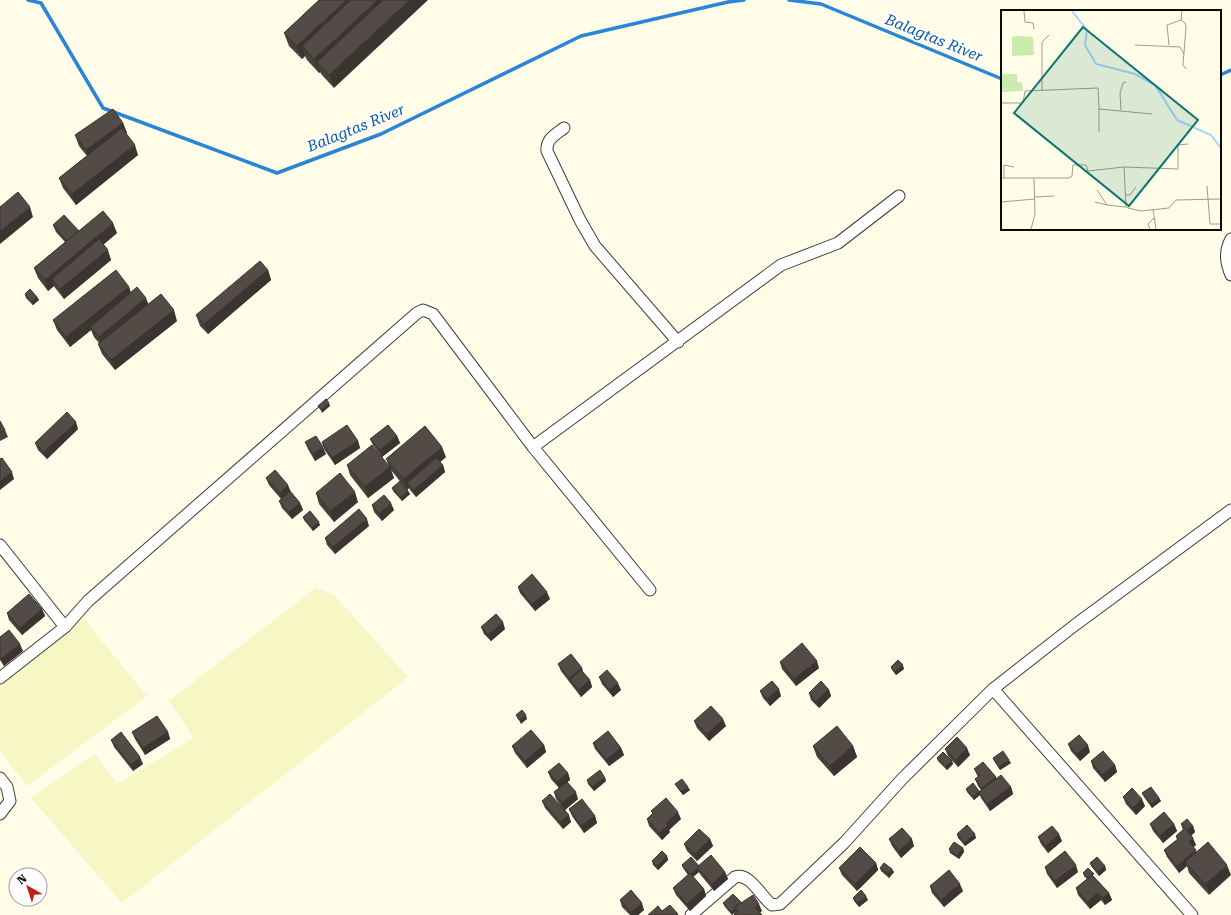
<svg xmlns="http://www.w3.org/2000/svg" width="1231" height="915" font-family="'Roboto Serif',serif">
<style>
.farmland{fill:#f7f6c5}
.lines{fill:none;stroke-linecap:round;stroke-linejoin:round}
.stream{stroke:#2985d7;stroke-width:3.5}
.minor-casing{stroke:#3d3d3d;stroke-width:13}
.minor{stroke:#fff;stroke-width:11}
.wall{fill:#47413c}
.shaded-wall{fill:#3a3531}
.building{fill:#534c46;stroke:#3a3531}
.labels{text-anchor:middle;stroke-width:4;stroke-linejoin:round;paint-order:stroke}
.water-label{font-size:15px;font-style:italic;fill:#0c56a3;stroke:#fff}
.inset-river{fill:none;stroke:#a7d5fb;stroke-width:2}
.inset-road{fill:none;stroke:#9d9b8f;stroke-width:1}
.view{fill:#0f766e;fill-opacity:0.15;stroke:#0f766e;stroke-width:2}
.inset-edge{fill:none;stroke:#0a0a0a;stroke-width:2}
</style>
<rect width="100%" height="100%" fill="#fffce7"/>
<path class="farmland" d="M 316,588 L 334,595 L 408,677 L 122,903 L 31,798 L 95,754 L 117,784 L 194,738 L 169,701 Z
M 83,618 L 147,696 L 27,786 L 0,751 L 0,684 Z"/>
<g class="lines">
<path class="stream" d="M 28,0 L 41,3 L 103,108 L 277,173 L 381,134 L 581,36 L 728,2 L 744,0
M 789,0 L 821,4 L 1002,79
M 1220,75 L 1231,70"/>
<defs>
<path id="minor" d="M 564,128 C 555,135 546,139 547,151 L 580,220 L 595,246 L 678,342
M 1231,239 C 1224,252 1226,263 1231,275
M 533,447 L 650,590
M 0,545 L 65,627
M 0,678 L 65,627 L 88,601 L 417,313 L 423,310 L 433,314 L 533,447 L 781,265 L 838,243 L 899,196
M 993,689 L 1192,915
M 0,778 L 7,787 L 10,801 L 0,814
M 691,915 L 735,877 C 750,872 761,897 772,905 L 780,904 L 844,843 L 902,779 L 993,689 L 1075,625 L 1231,510"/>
</defs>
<use href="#minor" class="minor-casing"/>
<use href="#minor" class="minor"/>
</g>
<path class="wall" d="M 319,0 L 334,88 L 322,75 L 320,72 L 319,73 L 307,60 L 305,56 L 302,59 L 289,46 L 284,33 Z
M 123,123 L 127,133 L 126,134 L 138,155 L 76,205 L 63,188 L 59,178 L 87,156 L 79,146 L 75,135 Z
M 53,225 L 79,231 L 117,233 L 103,245 L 111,260 L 64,299 L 56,289 L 54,286 L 48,291 L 38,278 L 34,268 L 65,242 L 56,232 Z
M 268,270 L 271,280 L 208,334 L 200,326 L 196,315 Z
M 129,287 L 131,293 L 148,304 L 177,321 L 115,370 L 102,354 L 98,344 L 99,343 L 94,337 L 91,330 L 70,347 L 57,330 L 53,320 Z
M 25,294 L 37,297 L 39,300 L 33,305 L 26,298 Z
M 0,421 L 5,430 L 8,437 L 0,441 Z
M 78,429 L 47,459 L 38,450 L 35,443 Z
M 397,436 L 400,443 L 382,457 L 373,445 L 370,439 Z
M 358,441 L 360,448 L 335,465 L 324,449 L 322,442 Z
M 305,442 L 326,454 L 315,461 L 308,449 Z
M 446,457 L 440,462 L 443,465 L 445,472 L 416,497 L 410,490 L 409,488 L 407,490 L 391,470 L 394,478 L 368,498 L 350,475 L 347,465 L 389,466 L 386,459 Z
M 266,478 L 291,492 L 300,503 L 303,510 L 292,519 L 282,508 L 279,501 L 281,499 L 269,485 Z
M 392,488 L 408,491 L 410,494 L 402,501 L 393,491 Z
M 316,493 L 358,502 L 334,522 L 319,504 Z
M 372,505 L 394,510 L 382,521 L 374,512 Z
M 303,517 L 320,525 L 313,531 L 304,520 Z
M 369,526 L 335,554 L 327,545 L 325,538 Z
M 518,587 L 550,599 L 535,611 L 520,593 Z
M 42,609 L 45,616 L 22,635 L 9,620 L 7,613 Z
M 481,627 L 505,629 L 491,641 L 484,634 Z
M 0,637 L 23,651 L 4,666 L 0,660 Z
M 780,662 L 819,668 L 796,686 L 782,669 Z
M 558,664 L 582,668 L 583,673 L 590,680 L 592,687 L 581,697 L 561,671 Z
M 891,667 L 904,669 L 896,675 L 892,670 Z
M 599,677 L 621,690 L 613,697 L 602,684 Z
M 829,690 L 831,696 L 819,708 L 811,700 L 809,693 Z
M 760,691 L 781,696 L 770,706 L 763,698 Z
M 694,721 L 726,726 L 709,741 L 697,728 Z
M 132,732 L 168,732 L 170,739 L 145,755 L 135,739 Z
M 111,740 L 143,764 L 133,771 L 114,747 Z
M 593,743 L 621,748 L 624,755 L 609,766 L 595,749 Z
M 1068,744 L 1090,752 L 1080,761 L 1071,751 Z
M 544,745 L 546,752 L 527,768 L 515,753 L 512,746 Z
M 813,746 L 853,746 L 857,757 L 834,776 L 817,757 Z
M 945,749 L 970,755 L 958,767 L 948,756 Z
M 937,758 L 952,761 L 953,764 L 947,770 L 938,761 Z
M 993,758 L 1011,763 L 1000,770 L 994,761 Z
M 1091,761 L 1115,765 L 1117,772 L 1105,782 L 1093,768 Z
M 974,769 L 996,778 L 1011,787 L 1013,794 L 990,811 L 981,798 L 980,795 L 974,800 L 967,792 L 966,789 L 979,791 L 981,790 L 978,786 L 975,779 L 978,777 Z
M 548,772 L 568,773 L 570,780 L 567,782 L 578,799 L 565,810 L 571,822 L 563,829 L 545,808 L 542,801 L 564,810 L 556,799 L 554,792 L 559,788 L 551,779 Z
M 605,778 L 606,781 L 594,791 L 588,784 L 587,780 Z
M 675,784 L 690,790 L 683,795 L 677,787 Z
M 1142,793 L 1159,798 L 1161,801 L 1152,808 L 1144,797 Z
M 1123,797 L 1145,806 L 1136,815 L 1126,804 Z
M 569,809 L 595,816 L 597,823 L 584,833 L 572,816 Z
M 651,811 L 681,819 L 669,830 L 670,832 L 662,840 L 649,826 L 647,819 L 653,814 Z
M 1150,824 L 1174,824 L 1177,831 L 1163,843 L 1153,831 Z
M 1181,824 L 1193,826 L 1195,832 L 1191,835 L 1196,845 L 1193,847 L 1209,895 L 1189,873 L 1187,866 L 1179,873 L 1167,857 L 1164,850 L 1177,840 L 1176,836 L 1183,830 Z
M 957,834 L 976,838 L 965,846 L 958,838 Z
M 1038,837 L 1062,841 L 1048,853 L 1041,844 Z
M 710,839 L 713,846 L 697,861 L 687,851 L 684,844 Z
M 889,839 L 914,846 L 901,858 L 892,846 Z
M 963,848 L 964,852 L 959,859 L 950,853 L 949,849 Z
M 667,856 L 668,860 L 658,870 L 653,865 L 652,861 Z
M 876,863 L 878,870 L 857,891 L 842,875 L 839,868 Z
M 1090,863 L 1105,866 L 1106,870 L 1099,876 L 1091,866 Z
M 682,865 L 699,866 L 725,872 L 728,879 L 714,891 L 700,874 L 699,872 L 693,877 L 704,889 L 706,896 L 690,911 L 676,895 L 673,888 L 688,875 L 683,868 Z
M 1045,867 L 1078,872 L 1057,888 L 1047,874 Z
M 880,868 L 894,872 L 889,878 L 881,871 Z
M 1083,873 L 1095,877 L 1095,878 L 1109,893 L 1112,900 L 1105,905 L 1101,900 L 1090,909 L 1078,895 L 1076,888 L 1087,879 L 1084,876 Z
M 930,886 L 963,891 L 944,907 L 932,893 Z
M 853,898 L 868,900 L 859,907 L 854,901 Z
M 620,900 L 644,910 L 638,915 L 630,915 L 622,907 Z
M 723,903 L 741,903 L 762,911 L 760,912 L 762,915 L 735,915 L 734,914 L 736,911 L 732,915 L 725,907 Z"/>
<path class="shaded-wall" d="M 346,0 L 365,0 L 302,46 L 305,56 L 302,59 L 297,46 Z
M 377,0 L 397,0 L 317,62 L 320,72 L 319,73 L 314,59 Z
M 409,0 L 428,0 L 334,88 L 329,75 Z
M 123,123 L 127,133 L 89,160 L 86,150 Z
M 135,145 L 138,155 L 76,205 L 72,194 Z
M 30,207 L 33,217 L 0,244 L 0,231 Z
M 113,223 L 117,233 L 56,284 L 52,279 L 54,286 L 48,291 L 45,280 Z
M 108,250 L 111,260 L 64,299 L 60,289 Z
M 268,270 L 271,280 L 208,334 L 204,324 Z
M 129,287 L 132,297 L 90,327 L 91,330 L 70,347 L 66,337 Z
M 37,297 L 39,300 L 33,305 L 31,302 Z
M 146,298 L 150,308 L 102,347 L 99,337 Z
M 174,310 L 177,321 L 115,370 L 111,360 Z
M 329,403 L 330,406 L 322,413 L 321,410 Z
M 76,422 L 78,429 L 47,459 L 44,452 Z
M 397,436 L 400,443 L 382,457 L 380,450 Z
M 358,441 L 360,448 L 335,465 L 332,458 Z
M 323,447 L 326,454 L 315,461 L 313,454 Z
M 442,447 L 446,457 L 411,487 L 407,483 L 409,488 L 407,490 L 404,479 Z
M 443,465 L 445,472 L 416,497 L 414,490 Z
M 390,467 L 394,478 L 368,498 L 365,487 Z
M 12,472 L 14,479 L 0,490 L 0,481 Z
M 288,485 L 291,492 L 282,500 L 280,493 Z
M 408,491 L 410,494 L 402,501 L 401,498 Z
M 355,492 L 358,502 L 334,522 L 330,511 Z
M 300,503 L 303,510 L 292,519 L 289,512 Z
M 391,503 L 394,510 L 382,521 L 379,514 Z
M 367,519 L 369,526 L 335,554 L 333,547 Z
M 319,522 L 320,525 L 313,531 L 312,528 Z
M 547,592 L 550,599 L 535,611 L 532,604 Z
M 42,609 L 45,616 L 22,635 L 20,628 Z
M 503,622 L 505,629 L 491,641 L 488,635 Z
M 20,644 L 23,651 L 4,666 L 1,659 Z
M 817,661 L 819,668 L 796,686 L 794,679 Z
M 903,665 L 904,669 L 896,675 L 895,672 Z
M 582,668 L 584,675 L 570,680 L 572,685 L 569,678 Z
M 590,680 L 592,687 L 581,697 L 579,690 Z
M 618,683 L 621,690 L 613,697 L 610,690 Z
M 779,689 L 781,696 L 770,706 L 767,699 Z
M 829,690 L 831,696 L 819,708 L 816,701 Z
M 526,715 L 527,719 L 521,724 L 519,720 Z
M 723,719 L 726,726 L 709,741 L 707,734 Z
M 168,732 L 170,739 L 145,755 L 143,748 Z
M 544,745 L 546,752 L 527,768 L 525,761 Z
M 1088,745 L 1090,752 L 1080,761 L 1077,754 Z
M 853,746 L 857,757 L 834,776 L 830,766 Z
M 621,748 L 624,755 L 609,766 L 606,760 Z
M 967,748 L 970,755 L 958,767 L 956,760 Z
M 140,757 L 143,764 L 133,771 L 131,765 Z
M 1009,760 L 1011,763 L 1000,770 L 999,767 Z
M 952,761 L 953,764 L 947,770 L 945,767 Z
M 1115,765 L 1117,772 L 1105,782 L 1102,775 Z
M 568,773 L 570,780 L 559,789 L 557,782 Z
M 996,777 L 998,784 L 985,795 L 982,788 Z
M 605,778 L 606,781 L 594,791 L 592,787 Z
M 688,787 L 690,790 L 683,795 L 681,792 Z
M 1011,787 L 1013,794 L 990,811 L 987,804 Z
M 576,792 L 578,799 L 565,810 L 562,803 Z
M 979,792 L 980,795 L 974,800 L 973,797 Z
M 1159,798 L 1161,801 L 1152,808 L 1151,804 Z
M 1142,799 L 1145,806 L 1136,815 L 1133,808 Z
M 678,812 L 681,819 L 669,830 L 670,832 L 662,840 L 659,833 L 666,823 Z
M 569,815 L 571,822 L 563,829 L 560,822 Z
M 595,816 L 597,823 L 584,833 L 581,826 Z
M 1174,824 L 1177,831 L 1163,843 L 1160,836 Z
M 1193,826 L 1195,832 L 1190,837 L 1187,830 Z
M 975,834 L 976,838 L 965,846 L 964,843 Z
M 1059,834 L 1062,841 L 1048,853 L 1046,846 Z
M 1193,838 L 1196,845 L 1191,849 L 1189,842 Z
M 710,839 L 713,846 L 697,861 L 695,854 Z
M 912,839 L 914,846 L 901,858 L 899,851 Z
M 963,848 L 964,852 L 959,859 L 957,856 Z
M 1196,850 L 1198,857 L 1185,862 L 1187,866 L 1179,873 L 1177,866 Z
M 667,856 L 668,860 L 658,870 L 657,866 Z
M 876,863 L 878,870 L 857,891 L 855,884 Z
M 1076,865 L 1078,872 L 1057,888 L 1055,881 Z
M 1227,865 L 1231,875 L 1209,895 L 1205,884 Z
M 1105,866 L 1106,870 L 1099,876 L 1098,872 Z
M 698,868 L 699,872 L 691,878 L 690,875 Z
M 892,869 L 894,872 L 889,878 L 888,874 Z
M 725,872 L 728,879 L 714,891 L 712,884 Z
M 960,884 L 963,891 L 944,907 L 941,900 Z
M 704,889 L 706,896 L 690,911 L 687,904 Z
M 1098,893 L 1101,900 L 1090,909 L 1087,902 Z
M 1109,893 L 1112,900 L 1105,905 L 1103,898 Z
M 866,896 L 868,900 L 859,907 L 858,903 Z
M 642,903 L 644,910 L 638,915 L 632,915 L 631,912 Z
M 759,904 L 762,911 L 758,914 L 755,907 Z
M 735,908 L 736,911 L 732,915 L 731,912 Z"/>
<path class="building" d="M 319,0 L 346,0 L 297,46 L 284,33 Z
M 351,0 L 377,0 L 314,59 L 302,46 Z
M 383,0 L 409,0 L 329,75 L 317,62 Z
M 113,109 L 123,123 L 86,150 L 75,135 Z
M 122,128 L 135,145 L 72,194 L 59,178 Z
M 18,192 L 30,207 L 0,231 L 0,207 Z
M 103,211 L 113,223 L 45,280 L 34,268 Z
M 64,215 L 79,231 L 67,241 L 53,225 Z
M 99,239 L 108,250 L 60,289 L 52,279 Z
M 260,261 L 268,270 L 204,324 L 196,315 Z
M 116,270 L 129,287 L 66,337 L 53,320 Z
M 137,287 L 146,298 L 99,337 L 90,327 Z
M 30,289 L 37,297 L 31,302 L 25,294 Z
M 161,294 L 174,310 L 111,360 L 98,344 Z
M 326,399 L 329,403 L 321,410 L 318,406 Z
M 67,412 L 76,422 L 44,452 L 35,443 Z
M 0,421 L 5,430 L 0,433 Z
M 347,425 L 358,441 L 332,458 L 322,442 Z
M 388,425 L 397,436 L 380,450 L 370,439 Z
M 425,426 L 442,447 L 404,479 L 386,459 Z
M 316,436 L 323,447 L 313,454 L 305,442 Z
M 372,445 L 390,467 L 365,487 L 347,465 Z
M 2,458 L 12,472 L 0,481 L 0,459 Z
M 436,458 L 443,465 L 414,490 L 407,483 Z
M 275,470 L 288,485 L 280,493 L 266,478 Z
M 340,473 L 355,492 L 330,511 L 316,493 Z
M 400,481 L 408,491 L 401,498 L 392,488 Z
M 290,491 L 300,503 L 289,512 L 279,501 Z
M 384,495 L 391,503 L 379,514 L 372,505 Z
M 359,509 L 367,519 L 333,547 L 325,538 Z
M 310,511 L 319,522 L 312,528 L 303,517 Z
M 532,574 L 547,592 L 532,604 L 518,587 Z
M 29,594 L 42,609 L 20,628 L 7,613 Z
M 496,614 L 503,622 L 488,635 L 481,627 Z
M 9,630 L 20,644 L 1,659 L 0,657 L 0,637 Z
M 802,643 L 817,661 L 794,679 L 780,662 Z
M 571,654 L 582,668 L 569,678 L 558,664 Z
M 898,660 L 903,665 L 895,672 L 891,667 Z
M 581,670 L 590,680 L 579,690 L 570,680 Z
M 607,670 L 618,683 L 610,690 L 599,677 Z
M 772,681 L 779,689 L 767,699 L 760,691 Z
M 821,681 L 829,690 L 816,701 L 809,693 Z
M 711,706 L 723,719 L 707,734 L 694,721 Z
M 522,710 L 526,715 L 519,720 L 516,715 Z
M 157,716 L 168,732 L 143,748 L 132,732 Z
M 837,726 L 853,746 L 830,766 L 813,746 Z
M 531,730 L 544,745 L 525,761 L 512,746 Z
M 608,731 L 621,748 L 606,760 L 593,743 Z
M 121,732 L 140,757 L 131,765 L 111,740 Z
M 1079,735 L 1088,745 L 1077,754 L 1068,744 Z
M 957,737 L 967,748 L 956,760 L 945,749 Z
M 1003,751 L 1009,760 L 999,767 L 993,758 Z
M 1103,751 L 1115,765 L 1102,775 L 1091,761 Z
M 943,752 L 952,761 L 945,767 L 937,758 Z
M 983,762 L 996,777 L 982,788 L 975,779 L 980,775 L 974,769 Z
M 559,763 L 568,773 L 557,782 L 548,772 Z
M 600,770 L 605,778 L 592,787 L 587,780 Z
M 1001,775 L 1011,787 L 987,804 L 979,792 Z
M 682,779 L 688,787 L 681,792 L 675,784 Z
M 567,782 L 576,792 L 562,803 L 554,792 Z
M 973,783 L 979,791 L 973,797 L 966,789 Z
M 1151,787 L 1159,798 L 1151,804 L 1142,793 Z
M 1132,788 L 1142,799 L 1133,808 L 1123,797 Z
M 550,794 L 569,815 L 560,822 L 542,801 Z
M 666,798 L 678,812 L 666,823 L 668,826 L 659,833 L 647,819 L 653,813 L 651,811 Z
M 582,799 L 595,816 L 581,826 L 569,809 Z
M 1164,812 L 1174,824 L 1160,836 L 1150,824 Z
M 1187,819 L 1193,826 L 1187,830 L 1193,838 L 1189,842 L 1196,850 L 1177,866 L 1164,850 L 1178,839 L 1176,836 L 1185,828 L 1181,824 Z
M 967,825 L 975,834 L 964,843 L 957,834 Z
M 1052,826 L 1059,834 L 1046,846 L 1038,837 Z
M 902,828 L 912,839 L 899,851 L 889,839 Z
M 699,829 L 710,839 L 695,854 L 684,844 Z
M 954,842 L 963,848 L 957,856 L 949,849 Z
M 1208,842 L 1227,865 L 1205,884 L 1185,862 Z
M 860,847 L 876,863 L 855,884 L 839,868 Z
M 662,851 L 667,856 L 657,866 L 652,861 Z
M 1065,851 L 1076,865 L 1055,881 L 1045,867 Z
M 711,855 L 725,872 L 712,884 L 697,867 Z
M 691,857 L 699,866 L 697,867 L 698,868 L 691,874 L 690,873 L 689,874 L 682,865 Z
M 1097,857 L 1105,866 L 1098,872 L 1090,863 Z
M 884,863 L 892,869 L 888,874 L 880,868 Z
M 1088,868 L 1094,874 L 1088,878 L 1083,873 Z
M 949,870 L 960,884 L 941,900 L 930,886 Z
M 690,873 L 704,889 L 687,904 L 673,888 Z
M 1092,875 L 1109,893 L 1103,898 L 1098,893 L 1087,902 L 1076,888 Z
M 631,890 L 642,903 L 631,912 L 620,900 Z
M 861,890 L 866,896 L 858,903 L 853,898 Z
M 733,894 L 741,902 L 735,907 L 735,908 L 731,912 L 723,903 Z
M 753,895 L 759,904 L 755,907 L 762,915 L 735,915 L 734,914 L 738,911 L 735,907 Z
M 670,905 L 678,914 L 677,915 L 648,915 L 658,906 L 662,911 Z"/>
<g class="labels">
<g class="water-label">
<text transform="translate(934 38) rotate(22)" y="5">Balagtas River</text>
<text transform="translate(356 128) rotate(-22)" y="5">Balagtas River</text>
</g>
</g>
<g transform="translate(1001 10)">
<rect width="220" height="220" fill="#fffce7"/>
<path d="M 18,26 L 32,27 L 33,45 L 11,46 L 11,27 ZM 0,64 L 16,64 L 16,72 L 21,72 L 22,81 L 0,82 Z" fill="#caecae"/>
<path class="inset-river" d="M 71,1 L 86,20 L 84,35 L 95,54 L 134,64 L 154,75 L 176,110 L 210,125 L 220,138"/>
<path class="inset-road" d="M 23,1 L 24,12 L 32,13 L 33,19M 180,10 L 184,13 L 185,17 L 182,55 L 185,59M 134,35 L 179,37 L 183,44M 168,35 L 166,15 L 180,10 L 181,1M 41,81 L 41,32 L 48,25M 0,93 L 22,93 L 24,81 L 97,78 L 98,99 L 151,104M 98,99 L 98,122M 120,100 L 119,83 L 122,73 L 125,72M 123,157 L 125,197 L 127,198 L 140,201 L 168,198 L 175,190 L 220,189M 0,168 L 68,168 L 71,166 L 72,155 L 85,155 L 87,161 L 123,157 L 177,159 L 177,135 L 187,134M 3,168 L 3,155 L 13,157M 206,176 L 209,214 L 220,214M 96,180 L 106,195 L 125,197M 124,185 L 129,185 L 135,177M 34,187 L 53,186M 0,192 L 34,189M 94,192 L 106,195M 152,199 L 155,219M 30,219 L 34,204 L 33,169M 149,219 L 147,214 L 153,208"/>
<path class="view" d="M 82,17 L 197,110 L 128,196 L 13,103 Z"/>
<rect width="220" height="220" class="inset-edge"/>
</g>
<g transform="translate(28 887) rotate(321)"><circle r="19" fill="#ffffff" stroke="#9d9d9d"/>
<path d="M0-3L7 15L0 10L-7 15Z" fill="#c31d19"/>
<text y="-6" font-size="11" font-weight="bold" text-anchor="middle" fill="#0a0a0a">N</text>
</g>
</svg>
